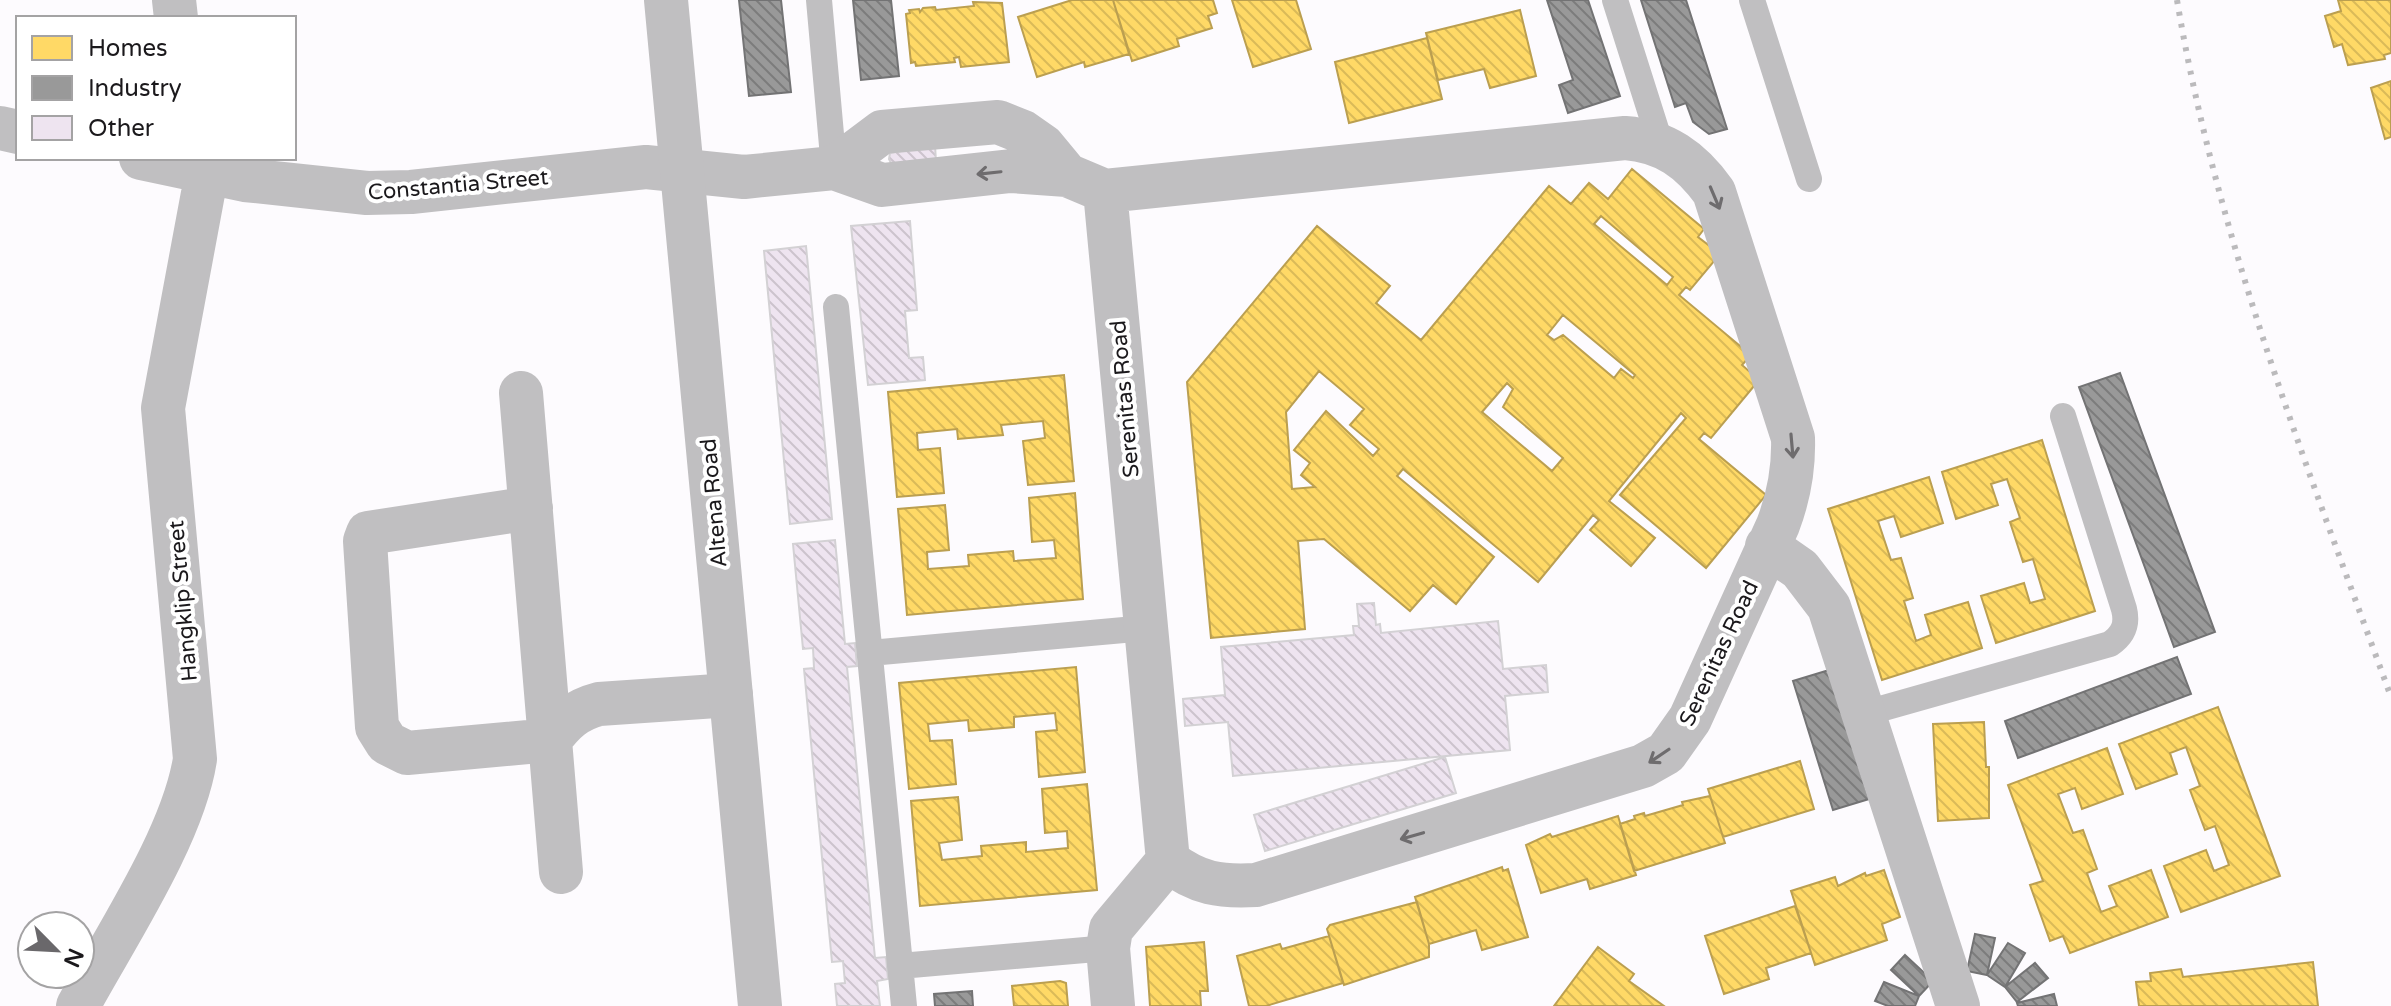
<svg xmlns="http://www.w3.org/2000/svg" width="2391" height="1006" font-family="'Varela Round',sans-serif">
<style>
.homes{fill:url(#homes-back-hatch);stroke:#bb9f50;stroke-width:2;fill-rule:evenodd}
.industry{fill:url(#industry-back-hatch);stroke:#737374;stroke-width:2}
.building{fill:url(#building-back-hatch);stroke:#d3d1d4;stroke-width:2}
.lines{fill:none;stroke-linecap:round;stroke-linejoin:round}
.service{stroke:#c0bfc1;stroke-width:26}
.minor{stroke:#c0bfc1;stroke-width:44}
.tertiary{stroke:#c0bfc1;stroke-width:44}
.rail{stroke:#bbbabc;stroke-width:6;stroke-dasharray:4 8;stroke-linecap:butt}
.oneway{stroke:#6e6c6e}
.labels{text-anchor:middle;stroke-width:8;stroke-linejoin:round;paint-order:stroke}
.street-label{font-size:22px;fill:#1b191c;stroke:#fff}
</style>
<defs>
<pattern id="homes-back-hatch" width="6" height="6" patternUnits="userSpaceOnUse" patternTransform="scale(2)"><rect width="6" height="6" fill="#ffd966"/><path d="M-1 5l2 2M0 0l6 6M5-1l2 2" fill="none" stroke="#daba58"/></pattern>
<pattern id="industry-back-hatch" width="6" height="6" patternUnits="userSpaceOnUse" patternTransform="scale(2)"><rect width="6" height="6" fill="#999"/><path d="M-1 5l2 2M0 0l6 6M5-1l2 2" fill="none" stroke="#7c7c7c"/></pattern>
<pattern id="building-back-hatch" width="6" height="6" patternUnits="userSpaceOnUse" patternTransform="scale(2)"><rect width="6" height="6" fill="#eee4f0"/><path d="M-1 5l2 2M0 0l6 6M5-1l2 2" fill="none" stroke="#ccc3cd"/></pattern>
</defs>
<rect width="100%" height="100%" fill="#fdfbfe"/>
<path class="homes" d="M 1072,0 L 1113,0 L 1129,54 L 1085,67 L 1084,62 L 1037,77 L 1018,17 Z
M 1113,0 L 1213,0 L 1217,13 L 1208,16 L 1212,28 L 1177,39 L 1179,46 L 1132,61 Z
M 1232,0 L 1296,0 L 1311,49 L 1253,67 Z
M 2338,0 L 2391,0 L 2391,53 L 2384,55 L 2385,59 L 2348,65 L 2342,44 L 2334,47 L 2325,16 L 2341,11 Z
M 973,2 L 1002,3 L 1009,62 L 961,67 L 959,57 L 954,58 L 955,62 L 916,66 L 915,62 L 911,63 L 906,14 L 910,13 L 909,10 L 919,9 L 920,12 L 923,8 L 935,7 L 936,10 L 974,6 Z
M 1520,10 L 1536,76 L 1490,88 L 1484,69 L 1438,80 L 1426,33 Z
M 1427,38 L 1442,99 L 1349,123 L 1335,62 Z
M 2391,81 L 2391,137 L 2385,139 L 2371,88 Z
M 1632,169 L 1704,229 L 1698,237 L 1720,254 L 1690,290 L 1686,287 L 1679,295 L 1751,355 L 1742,365 L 1759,380 L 1711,438 L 1704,433 L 1699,439 L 1766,495 L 1706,568 L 1620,495 L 1686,418 L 1681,413 L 1609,501 L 1655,538 L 1631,566 L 1590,530 L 1599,520 L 1593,515 L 1538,582 L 1403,469 L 1397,476 L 1494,557 L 1456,604 L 1433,585 L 1410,611 L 1324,539 L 1298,541 L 1305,629 L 1211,638 L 1187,382 L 1317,226 L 1390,286 L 1376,303 L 1421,340 L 1549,186 L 1571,204 L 1589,183 L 1608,199 ZM 1601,216 L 1673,277 L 1667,285 L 1594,224 ZM 1563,315 L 1635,375 L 1633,378 L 1621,369 L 1614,378 L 1563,335 L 1554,340 L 1547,335 ZM 1319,371 L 1364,409 L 1350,425 L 1379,449 L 1373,456 L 1326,411 L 1294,450 L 1310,463 L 1301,475 L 1315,487 L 1292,489 L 1286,412 ZM 1507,383 L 1513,389 L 1503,407 L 1563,458 L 1552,471 L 1482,412 Z
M 1064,375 L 1074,481 L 1028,485 L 1023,441 L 1045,438 L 1043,421 L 1001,425 L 1003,435 L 958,439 L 957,429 L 917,433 L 918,450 L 940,448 L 944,493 L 897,497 L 888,392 Z
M 2042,440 L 2095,611 L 1996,643 L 1981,596 L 2024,583 L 2030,603 L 2045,599 L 2033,559 L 2023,562 L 2010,522 L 2020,518 L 2007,479 L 1991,484 L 1998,505 L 1956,519 L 1942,472 Z
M 1929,477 L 1943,523 L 1901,537 L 1894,516 L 1878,521 L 1891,560 L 1901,558 L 1913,598 L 1904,601 L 1916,641 L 1931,635 L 1925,615 L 1968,602 L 1982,648 L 1882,680 L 1828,509 Z
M 1075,493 L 1083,599 L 907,615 L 898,509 L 945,505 L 949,550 L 927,552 L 928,569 L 969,566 L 968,555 L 1013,551 L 1014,561 L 1056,558 L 1054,540 L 1032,542 L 1029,498 Z
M 1076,667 L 1085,772 L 1039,777 L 1036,732 L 1057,730 L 1055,713 L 1014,717 L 1014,727 L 969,731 L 968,720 L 928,724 L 930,741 L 952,740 L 956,784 L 909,789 L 899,683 Z
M 2218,707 L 2280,876 L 2181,912 L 2164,866 L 2206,850 L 2214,871 L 2229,865 L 2215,826 L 2205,830 L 2190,790 L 2200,786 L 2186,747 L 2170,753 L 2177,774 L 2136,789 L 2119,744 Z
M 1984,722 L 1986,767 L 1989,767 L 1989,818 L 1938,821 L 1933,724 Z
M 2107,748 L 2123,794 L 2082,809 L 2075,788 L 2058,794 L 2073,833 L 2083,830 L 2097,869 L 2087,873 L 2101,912 L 2117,906 L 2109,886 L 2151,870 L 2168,917 L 2070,953 L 2063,936 L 2050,941 L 2030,885 L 2043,881 L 2008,785 Z
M 1800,761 L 1814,809 L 1723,837 L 1708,789 Z
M 1087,784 L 1097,890 L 920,906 L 911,801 L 958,797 L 962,840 L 939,843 L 942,860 L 982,856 L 981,846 L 1026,842 L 1026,852 L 1068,848 L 1067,831 L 1045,833 L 1042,789 Z
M 1710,796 L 1725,843 L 1634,871 L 1620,824 L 1635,819 L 1634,816 L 1644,813 L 1645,816 L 1683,805 L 1682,802 Z
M 1618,816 L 1636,875 L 1590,889 L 1587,879 L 1541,893 L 1526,845 L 1550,834 L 1552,837 Z
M 1502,867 L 1503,871 L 1508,869 L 1528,937 L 1482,950 L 1476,930 L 1429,944 L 1415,897 Z
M 1884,870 L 1900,917 L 1882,924 L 1887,940 L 1815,965 L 1791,891 L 1835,877 L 1838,886 L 1865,873 L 1866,876 Z
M 1417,902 L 1429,944 L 1429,957 L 1344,985 L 1327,929 L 1330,925 Z
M 1795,906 L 1811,953 L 1766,968 L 1769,979 L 1724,994 L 1705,936 Z
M 1329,936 L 1343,983 L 1266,1006 L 1249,1006 L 1237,956 L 1280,944 L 1282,949 Z
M 1204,942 L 1208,991 L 1200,991 L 1201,1006 L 1150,1006 L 1146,947 Z
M 1598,947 L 1634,974 L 1629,981 L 1664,1006 L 1554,1006 Z
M 2313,962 L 2318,1006 L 2139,1006 L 2136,982 L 2151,981 L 2150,973 L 2181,969 L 2183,977 Z
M 1060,981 L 1066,983 L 1068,1006 L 1014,1006 L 1012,986 Z"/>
<path class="industry" d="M 739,0 L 781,0 L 791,92 L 749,96 Z
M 853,0 L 891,0 L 899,76 L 861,80 Z
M 1547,0 L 1588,0 L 1620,96 L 1568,113 L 1559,85 L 1573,80 Z
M 1641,0 L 1686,0 L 1727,129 L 1709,134 L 1693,122 L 1686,103 L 1675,107 Z
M 2120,373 L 2215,632 L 2174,647 L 2079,387 Z
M 2177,657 L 2191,694 L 2018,758 L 2005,721 Z
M 1829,670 L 1869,799 L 1833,810 L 1793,681 Z
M 1975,934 L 1995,938 L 1987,975 L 1967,971 Z
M 2008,943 L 2025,953 L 2005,987 L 1987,975 Z
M 1905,955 L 1933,981 L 1919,996 L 1891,970 Z
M 2035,963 L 2048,978 L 2017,1002 L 2005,987 Z
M 1884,982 L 1919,996 L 1915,1006 L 1888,1006 L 1875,1001 Z
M 972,991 L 973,1006 L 935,1006 L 934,994 Z
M 2054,994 L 2057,1006 L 2018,1006 L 2017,1003 Z"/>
<path class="building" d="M 935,145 L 936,162 L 891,163 L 889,159 L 890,153 Z
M 910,221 L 917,310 L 905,311 L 909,358 L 923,357 L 925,380 L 868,385 L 851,226 Z
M 806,246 L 832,519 L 790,524 L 764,251 Z
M 835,540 L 845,644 L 855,643 L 857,666 L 847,667 L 875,958 L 886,957 L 888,979 L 877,981 L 880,1006 L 837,1006 L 835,984 L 845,983 L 843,961 L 832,962 L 804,669 L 814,668 L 813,648 L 803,649 L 793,544 Z
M 1374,603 L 1376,625 L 1380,624 L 1381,633 L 1498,621 L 1503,669 L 1546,665 L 1548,692 L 1505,696 L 1510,750 L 1233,776 L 1228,722 L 1185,726 L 1183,699 L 1225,695 L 1221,647 L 1354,635 L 1353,626 L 1359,626 L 1357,604 Z
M 1445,757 L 1456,793 L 1265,851 L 1254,815 Z"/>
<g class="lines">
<path class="service" d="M 819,0 L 834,168
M 1615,0 L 1661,145
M 1752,0 L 1809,179
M 836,307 L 904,1006
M 870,653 L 1146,628
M 1866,713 L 2110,644 C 2123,635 2128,625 2124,609 L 2063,416
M 900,966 L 1108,948"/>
<path class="minor" d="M 174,0 L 176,18
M 0,128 L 18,132
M 141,158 L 245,180 L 367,193 L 411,192 L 646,167 L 744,177 L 834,168 L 882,185 L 1011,171 L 1067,175 L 1105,191 L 1168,861 C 1198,884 1220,887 1256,885 L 1643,766 L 1666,753 L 1690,719 L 1778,525 C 1789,496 1794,469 1793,438 L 1714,192 C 1691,160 1665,141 1625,138 L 1105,191
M 834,168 L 882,132 L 998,122 L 1023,132 L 1043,146 L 1067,175
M 521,393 L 561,872
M 531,508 L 368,533 L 365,541 L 377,727 L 387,743 L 407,753 L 550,740 C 564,721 576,710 599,704 L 731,695
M 1767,546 L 1800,569 L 1829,607 L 1958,1006
M 78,1006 C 116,936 183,836 195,759 L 163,408 L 207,172 L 203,158
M 1113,1006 L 1108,948 L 1111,929 L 1168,861"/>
<path class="tertiary" d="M 666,0 L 760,1006"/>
<path class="rail" d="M 2177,0 C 2217,240 2308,469 2391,697"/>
</g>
<defs><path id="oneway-shaft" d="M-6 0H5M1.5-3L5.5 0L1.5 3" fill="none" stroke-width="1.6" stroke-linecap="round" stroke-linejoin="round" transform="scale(2)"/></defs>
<g class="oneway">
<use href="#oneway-shaft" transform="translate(989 173) rotate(174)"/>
<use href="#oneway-shaft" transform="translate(1715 198) rotate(67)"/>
<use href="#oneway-shaft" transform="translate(1792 446) rotate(85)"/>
<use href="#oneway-shaft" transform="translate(1659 756) rotate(146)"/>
<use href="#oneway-shaft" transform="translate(1412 836) rotate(164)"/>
</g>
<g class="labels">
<g class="street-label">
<text transform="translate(458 184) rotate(-5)" y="8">Constantia Street</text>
<text transform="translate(1124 399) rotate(-95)" y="8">Serenitas Road</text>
<text transform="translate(713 503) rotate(-95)" y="8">Altena Road</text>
<text transform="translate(182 601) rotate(-95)" y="8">Hangklip Street</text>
<text transform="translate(1718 653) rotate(-65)" y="8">Serenitas Road</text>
</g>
</g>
<rect x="16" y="16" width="280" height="144" fill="#ffffff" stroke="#a4a3a4" stroke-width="2"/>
<rect x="32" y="36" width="40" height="24" fill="#ffd966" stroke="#a4a3a4" stroke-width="2"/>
<text x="88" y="56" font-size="24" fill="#1b191c">Homes</text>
<rect x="32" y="76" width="40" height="24" fill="#999999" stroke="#a4a3a4" stroke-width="2"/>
<text x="88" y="96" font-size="24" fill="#1b191c">Industry</text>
<rect x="32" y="116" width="40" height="24" fill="#eee4f0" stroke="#a4a3a4" stroke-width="2"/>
<text x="88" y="136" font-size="24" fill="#1b191c">Other</text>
<g transform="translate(56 950) rotate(114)"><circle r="38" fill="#ffffff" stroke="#a4a3a4" stroke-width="2"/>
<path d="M0-6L14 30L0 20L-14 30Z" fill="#6a686b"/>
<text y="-12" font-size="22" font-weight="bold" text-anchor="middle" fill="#1b191c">N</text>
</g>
</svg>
